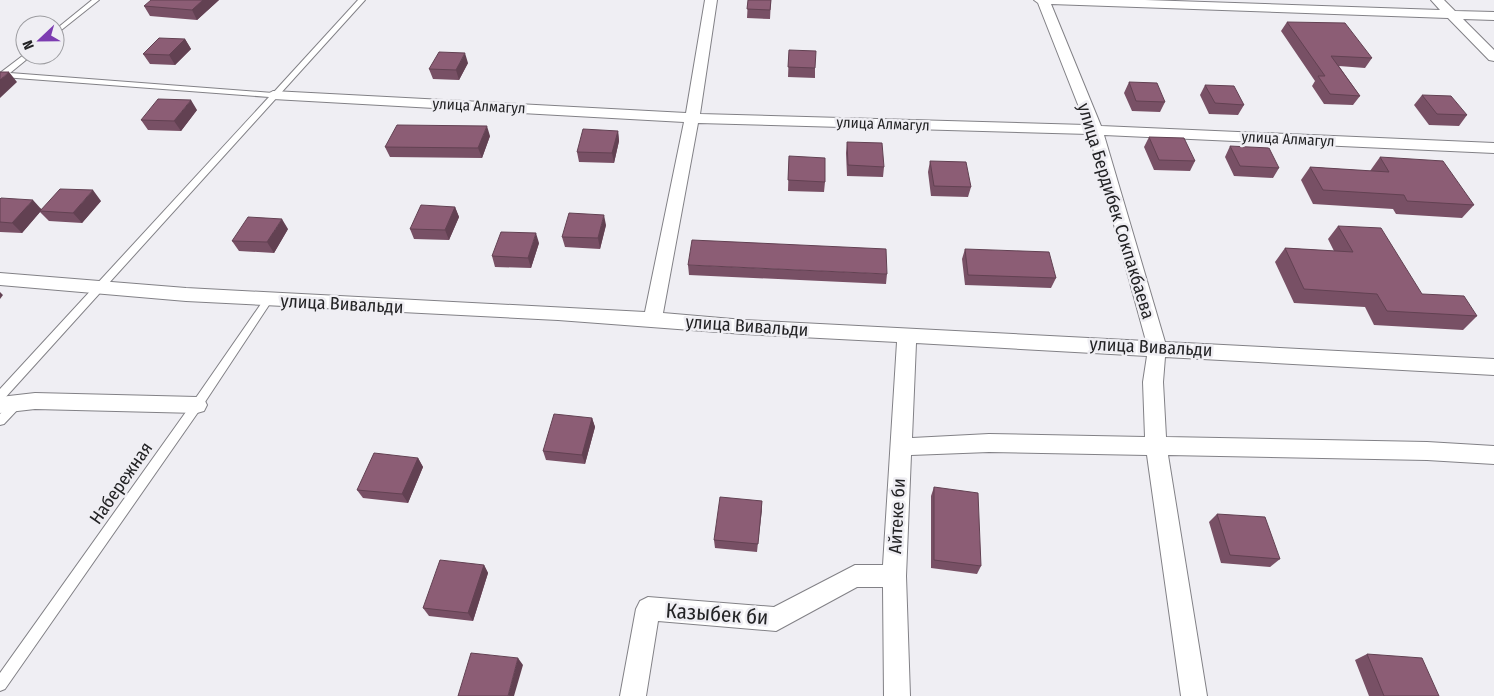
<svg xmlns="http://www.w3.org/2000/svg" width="1494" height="696" font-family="'Fira Sans Condensed',sans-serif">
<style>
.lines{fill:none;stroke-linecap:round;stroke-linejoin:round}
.lane-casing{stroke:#828186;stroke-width:2}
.street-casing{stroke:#828186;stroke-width:2}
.lane{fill:#fff;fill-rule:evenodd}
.street{fill:#fff;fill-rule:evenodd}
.wall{fill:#785065}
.shaded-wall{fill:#624152}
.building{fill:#8c5d75;stroke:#624152}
.labels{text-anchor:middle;stroke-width:5;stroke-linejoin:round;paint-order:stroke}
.far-street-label{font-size:15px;fill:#232325;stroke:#efeef3}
.street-label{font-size:18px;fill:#232325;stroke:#efeef3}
.near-street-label{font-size:21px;fill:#232325;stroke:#efeef3}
</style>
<rect width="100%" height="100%" fill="#efeef3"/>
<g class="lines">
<defs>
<path id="lane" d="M 92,0 L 99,0 L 55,35 L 55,30 Z
M 358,0 L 365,0 L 4,399 L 0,400 L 0,389 L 269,97 L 3,77 L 0,77 L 0,73 L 25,54 L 32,55 L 10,73 L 273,93 Z
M 268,296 L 273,300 L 271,302 L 201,408 L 5,689 L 0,691 L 0,673 L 193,402 L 265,298 Z
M 17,399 L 21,400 L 22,403 L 21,406 L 4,424 L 0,425 L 0,414 L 13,400 Z"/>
<path id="street" d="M 705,0 L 717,0 L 700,114 L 1086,125 L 1038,3 L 1034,0 L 1145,0 L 1440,10 L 1431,0 L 1444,0 L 1455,11 L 1494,12 L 1494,20 L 1463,19 L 1494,50 L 1494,61 L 1489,60 L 1448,18 L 1051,4 L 1101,126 L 1494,143 L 1494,153 L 1104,135 L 1165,342 L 1494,359 L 1494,375 L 1165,357 L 1163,382 L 1166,437 L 1427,442 L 1494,446 L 1494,464 L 1427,460 L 1168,455 L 1207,696 L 1181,696 L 1147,455 L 989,452 L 911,455 L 906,576 L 910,696 L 884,696 L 883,587 L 857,587 L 776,631 L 658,621 L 646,696 L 620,696 L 636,609 L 640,601 L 648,597 L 774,607 L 855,565 L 883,565 L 897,342 L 744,334 L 558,320 L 186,301 L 0,285 L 0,273 L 186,288 L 645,312 L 684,122 L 273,99 L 266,95 L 273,91 L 686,113 ZM 698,123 L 1089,134 L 1146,341 L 744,320 L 663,313 ZM 916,343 L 1147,356 L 1143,382 L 1145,437 L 989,434 L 912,438 Z
M 35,393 L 197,397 L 204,399 L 207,405 L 204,411 L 197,413 L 35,409 L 0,413 L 0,397 Z"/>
</defs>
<use href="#lane" class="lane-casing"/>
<use href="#street" class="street-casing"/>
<use href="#lane" class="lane"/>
<use href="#street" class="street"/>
</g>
<path class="wall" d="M 219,0 L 197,20 L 150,16 L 144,6 Z
M 748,0 L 771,0 L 770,19 L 747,18 Z
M 1287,22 L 1372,58 L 1365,68 L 1339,66 L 1360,96 L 1353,105 L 1324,104 L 1312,86 L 1315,81 L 1281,31 Z
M 185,39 L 191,49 L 175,65 L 150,64 L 143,54 Z
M 789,50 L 815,68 L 815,78 L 788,77 Z
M 468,63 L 459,80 L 433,79 L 429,69 Z
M 1129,82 L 1165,102 L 1160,112 L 1132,111 L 1124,93 Z
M 1205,85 L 1244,105 L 1238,115 L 1209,114 L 1200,95 Z
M 1422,95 L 1467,115 L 1459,126 L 1429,125 L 1414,105 Z
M 197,110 L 181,131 L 148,130 L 141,120 Z
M 618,131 L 619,141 L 614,163 L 579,162 L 577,152 Z
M 490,136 L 482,158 L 390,157 L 385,147 Z
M 1149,137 L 1195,161 L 1190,171 L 1154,170 L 1144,147 Z
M 847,142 L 884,167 L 883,177 L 847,176 L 846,153 Z
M 1230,146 L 1279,168 L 1273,178 L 1234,176 L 1225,157 Z
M 789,156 L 825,182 L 824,192 L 788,191 Z
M 1380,157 L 1474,205 L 1462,218 L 1396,214 L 1393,209 L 1313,204 L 1301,180 L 1310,167 L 1370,171 Z
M 930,161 L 971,187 L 968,197 L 931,196 L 928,172 Z
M 0,199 L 42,209 L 101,201 L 82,223 L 49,221 L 40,212 L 22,233 L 0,232 Z
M 455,207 L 459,217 L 449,240 L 414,239 L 410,229 Z
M 606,225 L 600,249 L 565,247 L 562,237 Z
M 1338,226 L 1422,294 L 1477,316 L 1463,330 L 1374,325 L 1365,307 L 1294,303 L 1275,262 L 1285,248 L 1334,251 L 1328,239 Z
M 288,229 L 274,253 L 239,251 L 232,241 Z
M 539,243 L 531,268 L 495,267 L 492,256 Z
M 965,249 L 1056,278 L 1051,288 L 965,285 L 962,259 Z
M 688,265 L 887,274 L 886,284 L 689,275 Z
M 592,418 L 595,427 L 585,464 L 546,460 L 543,451 Z
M 418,458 L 423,467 L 408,503 L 363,498 L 357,490 Z
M 934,487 L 981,566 L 977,574 L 931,568 L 931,496 Z
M 762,501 L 757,552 L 715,548 L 714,540 Z
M 1217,514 L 1280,559 L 1270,567 L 1221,563 L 1209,522 Z
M 484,565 L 488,573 L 473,621 L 429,616 L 423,608 Z
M 1367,654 L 1439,696 L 1369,696 L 1355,660 Z"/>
<path class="shaded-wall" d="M 203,0 L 219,0 L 197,20 L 192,10 Z
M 185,39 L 191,49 L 175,65 L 169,55 Z
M 465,53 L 468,63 L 459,80 L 456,70 Z
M 9,72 L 17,82 L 0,98 L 0,80 Z
M 191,100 L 197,110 L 181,131 L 174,121 Z
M 487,126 L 490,136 L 482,158 L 478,148 Z
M 618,131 L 619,141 L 614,163 L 612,153 Z
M 93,190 L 101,201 L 82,223 L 73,213 Z
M 33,200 L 42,210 L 40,211 L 40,212 L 22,233 L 12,223 Z
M 455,207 L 459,217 L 449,240 L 445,230 Z
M 604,215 L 606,225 L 600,249 L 598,238 Z
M 282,219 L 288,229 L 274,253 L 267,242 Z
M 536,233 L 539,243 L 531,268 L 528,258 Z
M 0,292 L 3,295 L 0,299 Z
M 592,418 L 595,427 L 585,464 L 582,455 Z
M 418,458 L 423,467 L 408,503 L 402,494 Z
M 762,501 L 762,510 L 757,552 L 758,544 Z
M 484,565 L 488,573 L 473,621 L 468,613 Z
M 518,658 L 523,665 L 514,696 L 508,696 Z"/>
<path class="building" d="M 151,0 L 203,0 L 192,10 L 144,6 Z
M 748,0 L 771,0 L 770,10 L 747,9 Z
M 1287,22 L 1345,23 L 1372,58 L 1331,56 L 1360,96 L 1330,94 L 1318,76 L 1325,76 Z
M 159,38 L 185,39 L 169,55 L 143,54 Z
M 789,50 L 816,51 L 815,68 L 788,67 Z
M 439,52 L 465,53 L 456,70 L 429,69 Z
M 0,72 L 9,72 L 0,80 Z
M 1129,82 L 1157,83 L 1165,102 L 1136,101 Z
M 1205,85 L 1234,86 L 1244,105 L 1215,103 Z
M 1422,95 L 1451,96 L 1467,115 L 1437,114 Z
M 158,99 L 191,100 L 174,121 L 141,120 Z
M 397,125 L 487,126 L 478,148 L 385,147 Z
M 583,129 L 618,131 L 612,153 L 577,152 Z
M 1149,137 L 1184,138 L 1195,161 L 1159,160 Z
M 847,142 L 882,143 L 884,167 L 848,165 Z
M 1230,146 L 1269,148 L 1279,168 L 1240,166 Z
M 789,156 L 825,158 L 825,182 L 788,180 Z
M 1380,157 L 1443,161 L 1474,205 L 1407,201 L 1404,195 L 1323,190 L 1310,167 L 1389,172 Z
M 930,161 L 966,162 L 971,187 L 934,186 Z
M 60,189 L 93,190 L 73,213 L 40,211 Z
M 1,198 L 33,200 L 12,223 L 0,222 L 0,199 Z
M 421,205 L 455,207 L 445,230 L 410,229 Z
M 569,213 L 604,215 L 598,238 L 562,237 Z
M 248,217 L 282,219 L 267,242 L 232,241 Z
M 1338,226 L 1381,228 L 1422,294 L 1464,296 L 1477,316 L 1387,311 L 1377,294 L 1304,289 L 1285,248 L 1353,252 Z
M 501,232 L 536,233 L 528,258 L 492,256 Z
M 692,240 L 886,249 L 887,274 L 688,265 Z
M 965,249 L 1049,252 L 1056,278 L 968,275 Z
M 554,414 L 592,418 L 582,455 L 543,451 Z
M 374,453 L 418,458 L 402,494 L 357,490 Z
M 934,487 L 978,493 L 981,566 L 934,560 Z
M 720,497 L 762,501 L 758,544 L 714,540 Z
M 1217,514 L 1265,517 L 1280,559 L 1230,555 Z
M 440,560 L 484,565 L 468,613 L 423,608 Z
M 471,653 L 518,658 L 508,696 L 458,696 Z
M 1367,654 L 1422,658 L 1439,696 L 1384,696 Z"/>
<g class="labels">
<g class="far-street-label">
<text transform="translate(479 106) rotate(3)" y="5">улица Алмагул</text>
<text transform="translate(883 124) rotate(2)" y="5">улица Алмагул</text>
<text transform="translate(1288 139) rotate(3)" y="5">улица Алмагул</text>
</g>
<g class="street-label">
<text transform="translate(1116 211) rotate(73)" y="6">улица Бердибек Сокпакбаева</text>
<text transform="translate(342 304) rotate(3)" y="6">улица Вивальди</text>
<text transform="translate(747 326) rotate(4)" y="6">улица Вивальди</text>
<text transform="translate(1151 347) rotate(3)" y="6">улица Вивальди</text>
<text transform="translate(121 483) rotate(-55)" y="6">Набережная</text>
<text transform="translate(897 516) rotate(-87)" y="6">Айтеке би</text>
</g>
<g class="near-street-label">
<text transform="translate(717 614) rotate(4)" y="7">Казыбек би</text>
</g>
</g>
<g transform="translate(40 40) rotate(248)"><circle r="24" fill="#efeef3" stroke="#9d9da1"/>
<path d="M0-4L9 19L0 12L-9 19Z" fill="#7c3cb1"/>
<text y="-8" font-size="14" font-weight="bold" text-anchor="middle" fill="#232325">N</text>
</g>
</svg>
